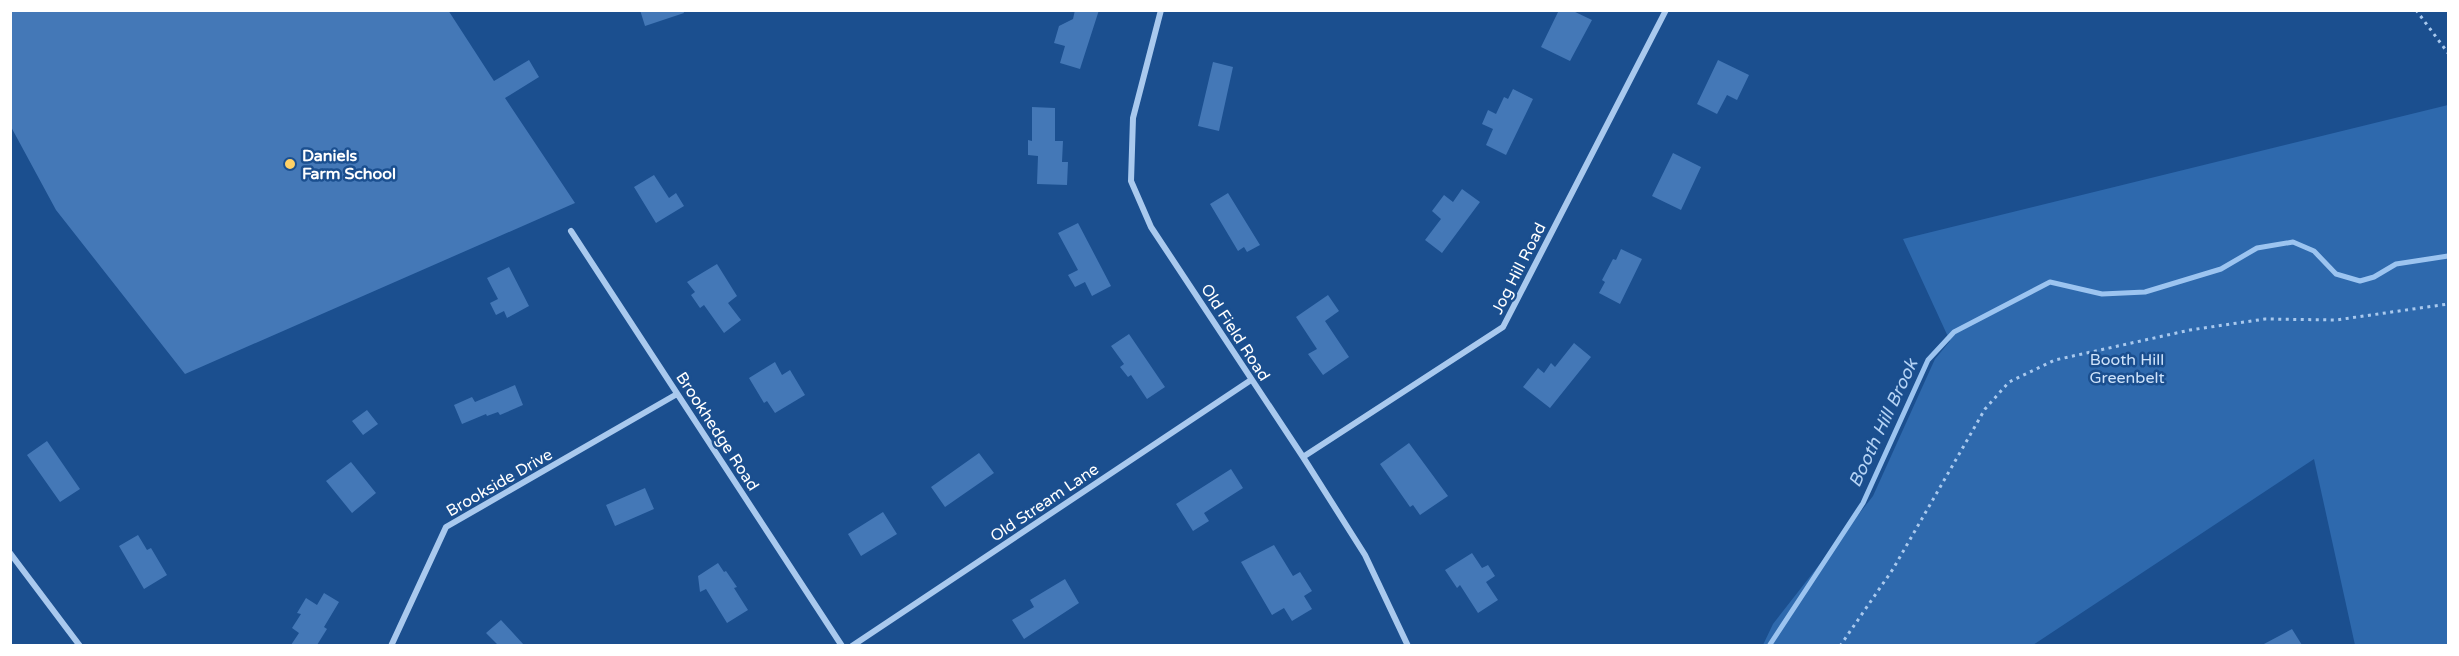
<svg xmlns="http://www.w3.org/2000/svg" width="2459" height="656" font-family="'Varela Round',sans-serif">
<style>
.green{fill:#2e69ad}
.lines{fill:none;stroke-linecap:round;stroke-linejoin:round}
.stream{stroke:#9cc4f0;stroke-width:5}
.building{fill:#4478b7}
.path{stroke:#a9c9ee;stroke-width:3;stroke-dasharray:3 4.5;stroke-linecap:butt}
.minor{stroke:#a9c9ee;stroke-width:6}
.poi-dot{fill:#ffd166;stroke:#1b4f8f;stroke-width:2}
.labels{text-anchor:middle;stroke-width:5;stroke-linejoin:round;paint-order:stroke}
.poi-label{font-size:16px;font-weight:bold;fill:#fff;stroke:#1b4f8f;text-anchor:start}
.street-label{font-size:16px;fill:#fff;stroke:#1b4f8f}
.park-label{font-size:16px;fill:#cfe3fa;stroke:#1b4f8f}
.water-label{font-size:18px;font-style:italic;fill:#b5d3f5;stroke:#1b4f8f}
</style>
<rect width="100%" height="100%" fill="#1b4f8f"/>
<path class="green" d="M 2448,105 L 2448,644 L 2355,645 L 2314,459 L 2033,645 L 1763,645 L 1773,624 L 1873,496 L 1935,359 L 1950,341 L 1903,239 Z"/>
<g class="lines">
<path class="stream" d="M 1769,646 L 1863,503 L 1928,360 L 1954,332 L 2050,282 L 2102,294 L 2145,292 L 2221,269 L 2257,248 L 2293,242 L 2314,251 L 2336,274 L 2360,281 L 2374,277 L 2396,264 L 2448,256"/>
</g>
<path class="building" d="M 10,10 L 448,10 L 494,81 L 529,60 L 539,77 L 505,98 L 575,203 L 185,374 L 56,210 L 10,125 Z
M 640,10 L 683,10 L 684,13 L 645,26 Z
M 1075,10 L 1099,10 L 1080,69 L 1060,63 L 1065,46 L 1054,43 L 1059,26 L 1073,19 Z
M 1559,10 L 1571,10 L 1592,20 L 1570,61 L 1541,47 Z
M 1718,60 L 1749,75 L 1737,100 L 1727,95 L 1717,114 L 1697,104 Z
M 1213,62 L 1233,67 L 1219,131 L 1198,126 Z
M 1513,89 L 1533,99 L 1506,155 L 1486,145 L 1493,129 L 1482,124 L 1488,110 L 1496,114 L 1504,97 L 1508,99 Z
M 1032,107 L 1055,108 L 1055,141 L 1063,141 L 1062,162 L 1068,162 L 1067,185 L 1037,184 L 1038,156 L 1028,155 L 1028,140 L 1032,141 Z
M 1673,153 L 1701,167 L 1681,210 L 1652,196 Z
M 654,175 L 669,198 L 676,193 L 684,206 L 656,223 L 634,187 Z
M 1462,189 L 1480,202 L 1442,253 L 1425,240 L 1441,219 L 1432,211 L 1444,195 L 1453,202 Z
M 1228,193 L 1260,245 L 1247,252 L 1244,247 L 1238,251 L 1210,204 Z
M 1078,223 L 1111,286 L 1092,296 L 1085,282 L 1075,287 L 1068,275 L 1078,270 L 1058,233 Z
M 1621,249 L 1642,259 L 1620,304 L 1599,293 L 1605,282 L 1602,280 L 1613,259 L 1616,260 Z
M 717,264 L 737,296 L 728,303 L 741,320 L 724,333 L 704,305 L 700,308 L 691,295 L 695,292 L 687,282 Z
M 509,267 L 529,306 L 507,318 L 504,311 L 496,315 L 490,303 L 498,299 L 487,278 Z
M 1328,295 L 1339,311 L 1325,321 L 1349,357 L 1323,375 L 1308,354 L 1317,349 L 1296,317 Z
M 1129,334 L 1165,387 L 1147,399 L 1131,375 L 1128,377 L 1120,367 L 1124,364 L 1111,346 Z
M 1574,343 L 1591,357 L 1550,408 L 1523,387 L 1538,368 L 1544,373 L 1551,363 L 1555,367 Z
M 775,362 L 782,375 L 790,370 L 805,395 L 775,413 L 767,401 L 764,403 L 749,378 Z
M 515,385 L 523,405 L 500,415 L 498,412 L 487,416 L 486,414 L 462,424 L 454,405 L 472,397 L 475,402 Z
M 367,410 L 378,424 L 363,435 L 352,421 Z
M 47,441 L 80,489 L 60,502 L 27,455 Z
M 1409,443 L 1448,496 L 1420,515 L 1413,505 L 1410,507 L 1380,464 Z
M 979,453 L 994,473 L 945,507 L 931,487 Z
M 351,462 L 376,493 L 352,513 L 326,481 Z
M 1231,469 L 1243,488 L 1204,513 L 1209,521 L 1193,531 L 1176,504 Z
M 645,488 L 654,509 L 615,526 L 606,505 Z
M 883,512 L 897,534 L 861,556 L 848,534 Z
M 138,535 L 147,550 L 151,548 L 167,575 L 144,589 L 119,546 Z
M 1274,545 L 1293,576 L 1300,572 L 1312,591 L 1304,596 L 1312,609 L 1292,621 L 1284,608 L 1272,615 L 1241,562 Z
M 1472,553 L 1482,568 L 1488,565 L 1495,576 L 1486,582 L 1498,600 L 1478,613 L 1460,585 L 1457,588 L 1445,570 Z
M 718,563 L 724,572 L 726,571 L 737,587 L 734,588 L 748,610 L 727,623 L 706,589 L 700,592 L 698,576 Z
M 1065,579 L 1079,603 L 1024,639 L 1012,620 L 1034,607 L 1030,600 Z
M 324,593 L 339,602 L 324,627 L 327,629 L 317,645 L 291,645 L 299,633 L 292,628 L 301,614 L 297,613 L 306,598 L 317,605 Z
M 501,620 L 524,645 L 498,645 L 486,633 Z
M 2292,629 L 2302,645 L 2262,645 Z"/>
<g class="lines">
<path class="path" d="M 2416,10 L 2448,53
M 1840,646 L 1893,569 L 1985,409 L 2009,382 L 2055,360 L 2190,330 L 2265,319 L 2336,320 L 2448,304"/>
<path class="minor" d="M 1161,10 L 1133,118 L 1131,181 L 1151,227 L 1303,457 L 1365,555 L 1408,646
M 571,231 L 842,646
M 1303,457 L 1503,327 L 1666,10
M 10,553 L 80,646
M 391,646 L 446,527 L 677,394
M 852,646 L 1251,380"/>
</g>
<circle class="poi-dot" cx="290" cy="164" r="6"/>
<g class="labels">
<g class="poi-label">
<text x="302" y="161">Daniels<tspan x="302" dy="18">Farm School</tspan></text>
</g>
<g class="street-label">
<text transform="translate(1518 268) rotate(-63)" y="6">Jog Hill Road</text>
<text transform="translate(1236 332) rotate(57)" y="6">Old Field Road</text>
<text transform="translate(718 431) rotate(57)" y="6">Brookhedge Road</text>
<text transform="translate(499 482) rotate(-30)" y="6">Brookside Drive</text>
<text transform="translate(1044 502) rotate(-34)" y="6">Old Stream Lane</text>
</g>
<g class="park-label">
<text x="2127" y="365">Booth Hill<tspan x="2127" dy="18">Greenbelt</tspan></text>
</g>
<g class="water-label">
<text transform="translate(1883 423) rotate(-65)" y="6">Booth Hill Brook</text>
</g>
</g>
<rect width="2459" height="656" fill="none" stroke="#ffffff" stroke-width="24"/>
</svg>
